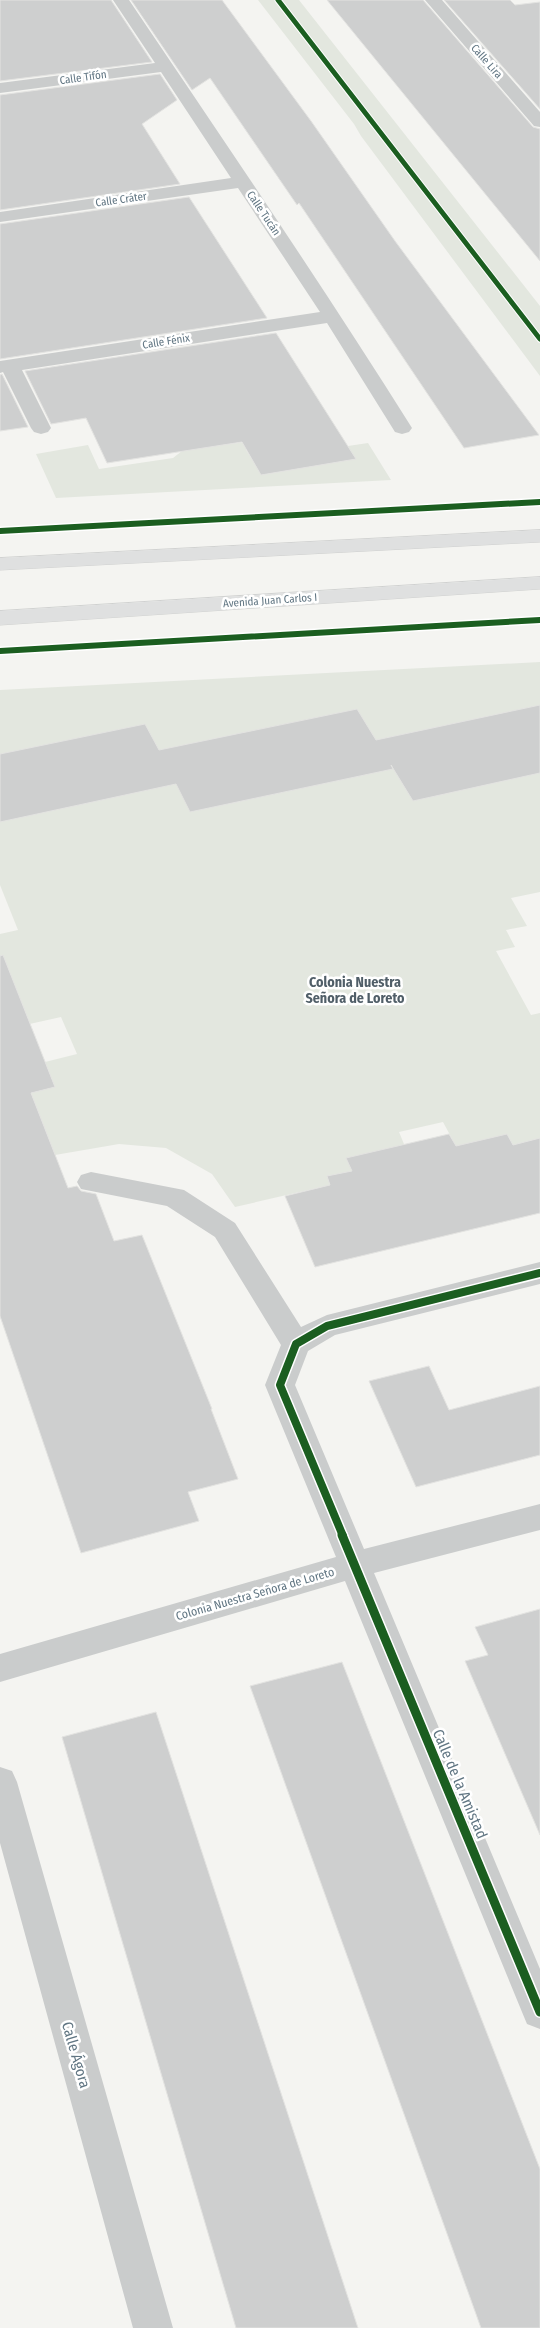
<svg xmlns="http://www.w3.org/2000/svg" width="540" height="2328" font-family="'Fira Sans Condensed',sans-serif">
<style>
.green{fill:#e3e7df}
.building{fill:#cecfcf;stroke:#e3e3e1}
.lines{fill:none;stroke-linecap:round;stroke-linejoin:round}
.major-casing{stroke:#d0d1d0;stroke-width:1}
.minor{fill:#cacccc;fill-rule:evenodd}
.major{fill:#dfe0e0;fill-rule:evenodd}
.cycleway-far3-casing{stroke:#fff;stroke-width:7}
.cycleway-far2-casing{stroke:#fff;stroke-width:9}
.cycleway-far1-casing{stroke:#fff;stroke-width:11}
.cycleway-casing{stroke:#fff;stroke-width:12}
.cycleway-far3{stroke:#1b5e20;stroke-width:5}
.cycleway-far2{stroke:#1b5e20;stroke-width:6}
.cycleway-far1{stroke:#1b5e20;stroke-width:8}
.cycleway{stroke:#1b5e20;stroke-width:9}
.labels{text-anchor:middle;stroke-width:5;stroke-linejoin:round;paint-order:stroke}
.far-street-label{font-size:11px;fill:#617683;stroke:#fff}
.street-label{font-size:12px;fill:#617683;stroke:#fff}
.neighbourhood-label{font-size:14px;font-weight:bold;fill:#505e68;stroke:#fff}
.near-street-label{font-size:15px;fill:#617683;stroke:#fff}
</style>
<rect width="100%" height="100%" fill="#f4f4f1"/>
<path class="green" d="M 258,0 L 299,0 L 540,306 L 540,376 L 361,136 L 354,124 Z
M 261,440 L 246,450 L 262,475 L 355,459 L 348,446 L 368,443 L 391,480 L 56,498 L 36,454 L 88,445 L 99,469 L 173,458 L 191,444 L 206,447 Z
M 540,662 L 540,892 L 511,898 L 527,926 L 506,930 L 515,947 L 496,951 L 531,1015 L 540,1013 L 540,1138 L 513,1145 L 507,1134 L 456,1146 L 443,1122 L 399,1132 L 404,1144 L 352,1171 L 327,1176 L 330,1185 L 235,1207 L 212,1174 L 166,1148 L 119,1144 L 55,1155 L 31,1093 L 55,1087 L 45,1062 L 77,1054 L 61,1017 L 25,1025 L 0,961 L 0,934 L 18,930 L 0,885 L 0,690 Z"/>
<path class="building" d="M 0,0 L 111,0 L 152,62 L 0,81 Z
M 131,0 L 222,0 L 311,121 L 395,241 L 539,435 L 464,448 L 299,203 L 297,205 L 210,78 L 192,90 Z
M 327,0 L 423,0 L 533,127 L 540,129 L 540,261 Z
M 444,0 L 510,0 L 515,5 L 540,2 L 540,109 Z
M 160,74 L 177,100 L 142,124 L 180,184 L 0,210 L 0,95 Z
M 189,197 L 267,318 L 0,359 L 0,224 Z
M 276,333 L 356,459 L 261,475 L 242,442 L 107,463 L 86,418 L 51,424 L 25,371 Z
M 2,374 L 28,427 L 0,431 L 0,375 Z
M 540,705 L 540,773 L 413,801 L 391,765 L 393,769 L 190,812 L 176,784 L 0,822 L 0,754 L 145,724 L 159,750 L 357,709 L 376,740 Z
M 3,955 L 55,1087 L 31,1093 L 68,1188 L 77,1186 L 81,1191 L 96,1194 L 114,1241 L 142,1235 L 212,1409 L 211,1409 L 238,1479 L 188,1492 L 199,1521 L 81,1553 L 0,1316 L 0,956 Z
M 449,1134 L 456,1146 L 507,1134 L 513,1145 L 540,1138 L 540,1213 L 315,1267 L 285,1196 L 330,1185 L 327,1176 L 352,1171 L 346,1158 Z
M 429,1366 L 449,1410 L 540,1386 L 540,1455 L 416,1487 L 369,1381 Z
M 540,1609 L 540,1835 L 465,1661 L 488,1655 L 475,1627 Z
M 342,1662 L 540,2169 L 540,2328 L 481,2328 L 250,1686 Z
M 156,1712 L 299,2148 L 358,2328 L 236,2328 L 62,1737 Z"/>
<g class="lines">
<defs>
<path id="major" d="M 540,530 L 540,542 L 0,570 L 0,558 Z
M 540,577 L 540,589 L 0,625 L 0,611 Z"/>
</defs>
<use href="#major" class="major-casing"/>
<path class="minor" d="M 113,0 L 129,0 C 224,141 321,283 412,428 L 409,432 L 402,434 L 395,432 L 327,323 L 22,370 L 51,428 L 48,432 L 41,434 L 34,432 L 31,428 L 3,372 L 0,373 L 0,361 L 320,312 L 238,188 L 0,222 L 0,212 L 231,178 L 161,72 L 0,93 L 0,83 L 155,63 Z
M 425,0 L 442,0 L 540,112 L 540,127 L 534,126 Z
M 91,1172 L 184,1190 L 235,1223 L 301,1327 L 327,1315 L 540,1262 L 540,1284 L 335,1335 L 308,1351 L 295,1385 L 364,1549 L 540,1504 L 540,1530 L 374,1573 L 540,1969 L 540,2029 L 527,2024 L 522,2012 L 345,1581 L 0,1682 L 0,1654 L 336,1557 L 265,1385 L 281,1345 L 215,1237 L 167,1206 L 81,1189 L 77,1182 L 81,1175 Z
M 0,1767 L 12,1771 L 17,1782 L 173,2328 L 133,2328 L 0,1843 Z"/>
<use href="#major" class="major"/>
<defs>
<path id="cycleway-far3" d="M 278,0 L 540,339"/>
<path id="cycleway-far2" d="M 0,531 L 540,502
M 0,651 L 540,620"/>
<path id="cycleway-far1" d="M 343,1536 L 280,1385 L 296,1344 L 327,1326 L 540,1273"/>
<path id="cycleway" d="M 342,1535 L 540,2012"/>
</defs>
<use href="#cycleway-far3" class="cycleway-far3-casing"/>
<use href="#cycleway-far2" class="cycleway-far2-casing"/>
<use href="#cycleway-far1" class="cycleway-far1-casing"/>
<use href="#cycleway" class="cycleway-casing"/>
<use href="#cycleway-far3" class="cycleway-far3"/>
<use href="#cycleway-far2" class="cycleway-far2"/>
<use href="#cycleway-far1" class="cycleway-far1"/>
<use href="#cycleway" class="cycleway"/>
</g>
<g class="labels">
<g class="far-street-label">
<text transform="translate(487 61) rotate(49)" y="4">Calle Lira</text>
<text transform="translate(83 77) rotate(-8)" y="4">Calle Tifón</text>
<text transform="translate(121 199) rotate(-8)" y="4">Calle Cráter</text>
<text transform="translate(264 213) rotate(56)" y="4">Calle Tucán</text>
<text transform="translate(166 341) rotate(-9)" y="4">Calle Fénix</text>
<text transform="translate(270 600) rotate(-4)" y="4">Avenida Juan Carlos I</text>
</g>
<g class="street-label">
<text transform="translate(255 1594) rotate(-16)" y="4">Colonia Nuestra Señora de Loreto</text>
</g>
<g class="neighbourhood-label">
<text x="355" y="987">Colonia Nuestra<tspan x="355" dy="16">Señora de Loreto</tspan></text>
</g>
<g class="near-street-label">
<text transform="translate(460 1784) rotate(67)" y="5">Calle de la Amistad</text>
<text transform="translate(76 2055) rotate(74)" y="5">Calle Ágora</text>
</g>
</g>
</svg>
